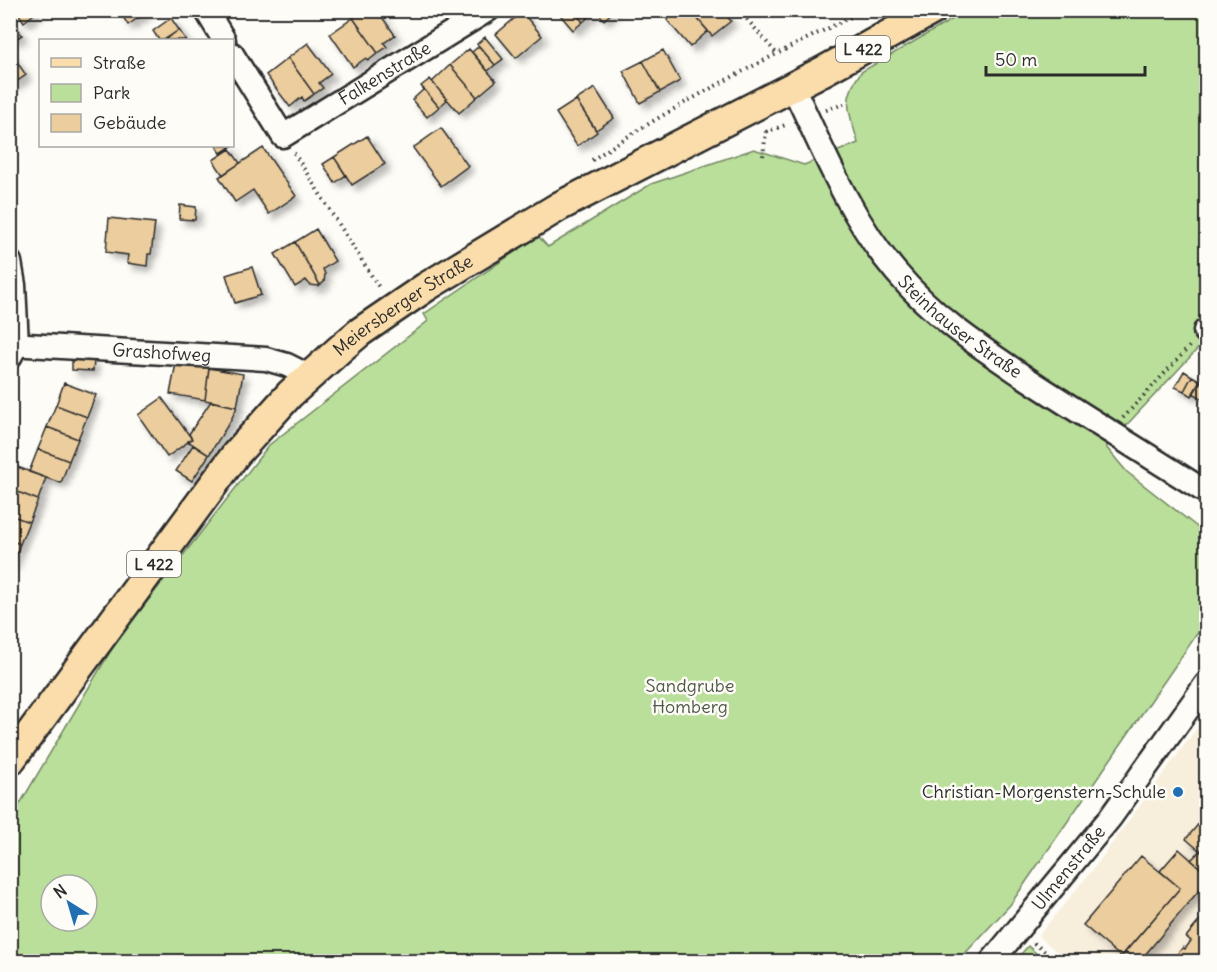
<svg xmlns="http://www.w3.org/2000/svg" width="1217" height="972" font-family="Delius,sans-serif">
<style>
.built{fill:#f8eedc}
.green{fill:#b9df9a;stroke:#728562;stroke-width:1.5;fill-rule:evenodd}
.building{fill:#ebcd9e;stroke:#2b2b2b;stroke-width:1.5;filter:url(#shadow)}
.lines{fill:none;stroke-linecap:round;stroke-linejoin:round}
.minor-casing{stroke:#2b2b2b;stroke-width:27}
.major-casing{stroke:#2b2b2b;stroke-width:33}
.path{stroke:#2b2b2b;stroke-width:4;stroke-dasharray:1.5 4.5;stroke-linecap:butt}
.minor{stroke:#fdfcf7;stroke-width:22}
.major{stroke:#faddab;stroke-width:28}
.poi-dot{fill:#1f6fb2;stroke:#fdfcf7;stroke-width:2}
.labels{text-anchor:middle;stroke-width:5;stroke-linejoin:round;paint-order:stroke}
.shield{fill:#fdfcf7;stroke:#6a6a68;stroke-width:1.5}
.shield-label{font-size:16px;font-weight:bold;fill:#2b2b2b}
.street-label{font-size:18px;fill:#2b2b2b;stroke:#fdfcf7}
.park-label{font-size:18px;fill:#4e5847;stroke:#fdfcf7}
.poi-label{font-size:18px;fill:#2b2b2b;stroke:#fdfcf7;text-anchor:end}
</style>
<defs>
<filter id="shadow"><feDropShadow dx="5.5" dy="5.5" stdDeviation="3" flood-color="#0004"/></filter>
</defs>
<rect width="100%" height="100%" fill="#fdfcf7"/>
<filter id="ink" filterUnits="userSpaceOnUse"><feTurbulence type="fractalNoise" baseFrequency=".0167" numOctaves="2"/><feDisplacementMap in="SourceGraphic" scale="12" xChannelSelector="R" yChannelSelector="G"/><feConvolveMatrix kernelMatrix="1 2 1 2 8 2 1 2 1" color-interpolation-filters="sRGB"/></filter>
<g filter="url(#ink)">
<path class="built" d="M 1206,716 L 1206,961 L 1068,961 L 1038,936 L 1094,868 Z"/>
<path class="green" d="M 967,11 L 1206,11 L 1206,340 L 1106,447 L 1127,472 L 1206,534 L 1206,621 L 1010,905 L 958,961 L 11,962 L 11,819 L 117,640 L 269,445 L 428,321 L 424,314 L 538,236 L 548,247 L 651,184 L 754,149 L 804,165 L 858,143 C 850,112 840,102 861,72 ZM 51,885 L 87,885 L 87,921 L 51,921 Z
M 1028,946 L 1045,961 L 1015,961 Z"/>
<path class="building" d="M 16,10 L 39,10 L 24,22 Z
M 119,10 L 149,10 L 128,25 Z
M 363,10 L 377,10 L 395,35 L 384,43 L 387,47 L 378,53 L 353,18 Z
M 568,10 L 573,10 L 583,22 L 573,30 L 561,16 Z
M 573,10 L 596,10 L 583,22 Z
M 596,10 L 615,10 L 604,20 Z
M 679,10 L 690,10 L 708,31 L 690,47 L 667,20 Z
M 690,10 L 722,10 L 731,21 L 712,36 Z
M 522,12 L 542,36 L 516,58 L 496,34 Z
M 171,18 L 179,30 L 164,40 L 159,40 L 153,31 Z
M 353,18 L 378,53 L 368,61 L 366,58 L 353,67 L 330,34 Z
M 10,19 L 22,35 L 14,40 L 10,36 Z
M 179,30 L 186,40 L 164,40 Z
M 485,37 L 503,59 L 495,65 L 477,44 Z
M 308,43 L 331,74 L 319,83 L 323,88 L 314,94 L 288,58 Z
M 479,46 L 495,65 L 488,71 L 472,52 Z
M 469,49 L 496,81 L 477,97 L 450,65 Z
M 663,50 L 680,81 L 660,92 L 643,61 Z
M 10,52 L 26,75 L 10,86 Z
M 288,58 L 314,94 L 304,101 L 302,97 L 290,107 L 266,75 Z
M 643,61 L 660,92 L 640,103 L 623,71 Z
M 450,65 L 477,97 L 459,113 L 432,82 Z
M 430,79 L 447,100 L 439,107 L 421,86 Z
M 595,88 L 614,118 L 596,130 L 576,100 Z
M 424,89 L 439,107 L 427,117 L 412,100 Z
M 576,100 L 597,132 L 577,146 L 556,113 Z
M 441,128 L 468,166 L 441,186 L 413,148 Z
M 367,136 L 385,164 L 352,185 L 334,157 Z
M 216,146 L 232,146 L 221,153 Z
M 263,148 L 296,196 L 269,214 L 253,190 L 235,202 L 219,177 Z
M 230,149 L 240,163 L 223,175 L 213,160 Z
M 334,157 L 346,175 L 335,183 L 323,164 Z
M 180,205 L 196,207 L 195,220 L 179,219 Z
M 109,218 L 155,223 L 151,254 L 148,254 L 147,266 L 127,263 L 128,255 L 106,252 Z
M 316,229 L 335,261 L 323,269 L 325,274 L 324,282 L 320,285 L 295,242 Z
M 295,242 L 320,285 L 318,286 L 310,285 L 306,280 L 295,287 L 275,254 Z
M 252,267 L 261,295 L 235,303 L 226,275 Z
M 72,359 L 94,361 L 93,371 L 72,370 Z
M 176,363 L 209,368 L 205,400 L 170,394 Z
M 209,368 L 243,374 L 237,407 L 205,400 Z
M 1184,371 L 1192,376 L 1184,391 L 1175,387 Z
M 1206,371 L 1206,401 L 1193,393 Z
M 1192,376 L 1201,381 L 1192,396 L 1184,391 Z
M 64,383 L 96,395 L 87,417 L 56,405 Z
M 162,398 L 192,439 L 167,457 L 138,415 Z
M 211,401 L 237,407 L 231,420 L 209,455 L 188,441 L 192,439 L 189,434 Z
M 56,405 L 87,417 L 78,439 L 47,427 Z
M 47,427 L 78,439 L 69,461 L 38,449 Z
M 193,445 L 209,455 L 192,481 L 176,471 Z
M 38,449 L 69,461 L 61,483 L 29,472 Z
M 15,466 L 46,478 L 38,500 L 10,489 L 10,478 Z
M 10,489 L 38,500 L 29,522 L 10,515 Z
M 10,515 L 29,522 L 20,544 L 10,540 Z
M 10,540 L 20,544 L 12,566 L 10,565 Z
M 1206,815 L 1206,843 L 1200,851 L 1186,839 Z
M 1179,849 L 1206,873 L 1206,882 L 1139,962 L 1136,962 L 1125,952 L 1180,888 L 1160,871 Z
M 1200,851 L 1206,856 L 1206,873 L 1191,860 Z
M 1141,856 L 1180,888 L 1121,957 L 1083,925 Z
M 1206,913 L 1206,962 L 1171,962 L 1183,947 L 1185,949 L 1191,941 L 1186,937 Z"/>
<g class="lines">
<defs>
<g id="minor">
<path d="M 206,10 L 224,40"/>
<path id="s1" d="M 232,54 L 283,136 L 488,10"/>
<path id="s2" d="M 793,87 C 823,150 850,218 896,272 C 935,318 977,345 1026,378 C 1086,417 1146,454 1206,492"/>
<path d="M 10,262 L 14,285 L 17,344 L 10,357"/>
<path d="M 1205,331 L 1206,332"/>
<path id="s3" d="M 10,344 L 266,359 L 287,365 L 309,376"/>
<path id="s4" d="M 991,962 L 1110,818 L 1206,684"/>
</g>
<g id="major">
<path id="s5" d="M 10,761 L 236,454 L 290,394 L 340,349 L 360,332 L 426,287 L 560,206 L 825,70 L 933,10"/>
</g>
</defs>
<use href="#minor" class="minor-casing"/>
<use href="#major" class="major-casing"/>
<path class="path" d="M 739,10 L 777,54
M 826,110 L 844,104
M 766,132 L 788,124
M 294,153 L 380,289
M 763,156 L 766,132 L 763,127
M 592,160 C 677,102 772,56 865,10
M 1123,418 L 1190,346
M 1034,943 L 1057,962"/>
<use href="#minor" class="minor"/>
<use href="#major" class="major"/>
</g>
</g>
<circle class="poi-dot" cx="1178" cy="792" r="6"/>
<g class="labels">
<g class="shield">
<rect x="836" y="36" width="54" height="26" rx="4.5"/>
<rect x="127" y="551" width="54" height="26" rx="4.5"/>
</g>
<g class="shield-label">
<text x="863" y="55">L 422</text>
<text x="154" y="570">L 422</text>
</g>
<g class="street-label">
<text dy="6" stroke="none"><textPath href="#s1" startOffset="216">Falkenstraße</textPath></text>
<text dy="6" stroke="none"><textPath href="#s5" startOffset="606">Meiersberger Straße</textPath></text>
<text dy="6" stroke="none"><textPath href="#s2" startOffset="297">Steinhauser Straße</textPath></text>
<text dy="6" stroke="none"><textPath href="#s3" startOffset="152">Grashofweg</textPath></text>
<text dy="6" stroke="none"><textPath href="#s4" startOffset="122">Ulmenstraße</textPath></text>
</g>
<g class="park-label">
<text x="690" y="692">Sandgrube<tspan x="690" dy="21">Homberg</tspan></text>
</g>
<g class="poi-label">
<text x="1166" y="798">Christian-Morgenstern-Schule</text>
</g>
</g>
<rect width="1217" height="972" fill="none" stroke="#fdfcf7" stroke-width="36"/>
<rect x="18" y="18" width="1181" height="936" fill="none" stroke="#2b2b2b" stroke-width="2" filter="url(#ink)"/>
<rect x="39" y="39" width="195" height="108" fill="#fdfcf7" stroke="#a9a8a5" stroke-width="1.5"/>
<rect x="51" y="58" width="30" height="9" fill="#faddab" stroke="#a9a8a5" stroke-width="1.5"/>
<text x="93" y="69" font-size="18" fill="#2b2b2b">Straße</text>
<rect x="51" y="84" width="30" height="18" fill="#b9df9a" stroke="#a9a8a5" stroke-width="1.5"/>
<text x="93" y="99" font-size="18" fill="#2b2b2b">Park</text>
<rect x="51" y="114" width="30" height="18" fill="#ebcd9e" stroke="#a9a8a5" stroke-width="1.5"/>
<text x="93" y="129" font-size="18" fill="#2b2b2b">Gebäude</text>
<g transform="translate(69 903) rotate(323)"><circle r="28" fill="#fdfcf7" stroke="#a9a8a5" stroke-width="1.5"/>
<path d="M0-4.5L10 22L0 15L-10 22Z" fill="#1f6fb2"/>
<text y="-9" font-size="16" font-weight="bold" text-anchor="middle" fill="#2b2b2b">N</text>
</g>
<path d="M986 66v9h159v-9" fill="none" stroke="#2b2b2b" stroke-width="3"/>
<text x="995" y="66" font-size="18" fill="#2b2b2b" stroke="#fdfcf7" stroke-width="4.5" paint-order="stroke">50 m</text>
</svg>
